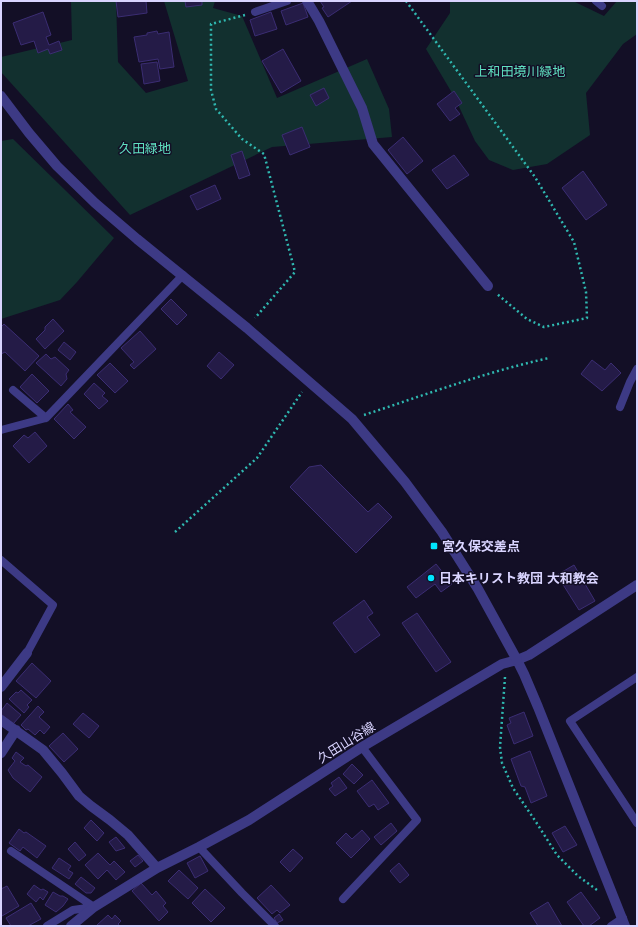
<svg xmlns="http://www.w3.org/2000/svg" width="638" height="927" font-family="'Work Sans','Noto Sans JP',sans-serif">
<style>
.green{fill:#12302f}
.building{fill:#241b47;stroke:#3b2d73}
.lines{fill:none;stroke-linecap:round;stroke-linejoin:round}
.path{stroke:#2fb8b0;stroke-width:2.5;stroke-dasharray:2 3;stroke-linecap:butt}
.service{stroke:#3d3a85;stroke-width:8}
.minor{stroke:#3d3a85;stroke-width:10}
.tertiary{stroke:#3d3a85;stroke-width:10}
.poi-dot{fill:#00e5ff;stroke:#130f26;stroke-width:1.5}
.labels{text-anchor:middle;stroke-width:3;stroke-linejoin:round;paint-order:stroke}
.park-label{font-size:13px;fill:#5fe0c0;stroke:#130f26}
.poi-label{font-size:13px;font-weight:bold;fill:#d9d4ff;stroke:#130f26;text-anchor:start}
.street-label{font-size:13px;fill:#d9d4ff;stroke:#130f26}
</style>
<rect width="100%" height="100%" fill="#130f26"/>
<path class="green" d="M 71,1 L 116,1 L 118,62 L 146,93 L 188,81 L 164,1 L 215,1 L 213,8 L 242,16 L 277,98 L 367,59 L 389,109 L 392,137 L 272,147 L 130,215 L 1,72 L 1,57 L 72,40 Z
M 450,1 L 573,1 L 604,16 L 617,1 L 637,1 L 637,34 L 623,44 L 586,93 L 590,135 L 547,164 L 513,170 L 489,160 L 475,141 L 455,98 L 426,49 L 450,13 Z
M 13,139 L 114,238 L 77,282 L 60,300 L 1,319 L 1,141 Z"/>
<path class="building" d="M 116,1 L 146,1 L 147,13 L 118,17 Z
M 185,1 L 202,1 L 202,5 L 186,7 Z
M 320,1 L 352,1 L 328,17 L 322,8 L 324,7 Z
M 303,3 L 308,17 L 286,25 L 281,11 Z
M 43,12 L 51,35 L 46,37 L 49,45 L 59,41 L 62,50 L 50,54 L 48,49 L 38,53 L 34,41 L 21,45 L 13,23 Z
M 271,12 L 277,29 L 255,36 L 250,20 Z
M 157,31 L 158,34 L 169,32 L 174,67 L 160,69 L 158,59 L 139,62 L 134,37 L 147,35 L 147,33 Z
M 283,49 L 301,81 L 281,93 L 262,61 Z
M 157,62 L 160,81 L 144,84 L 141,64 Z
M 324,88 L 329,98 L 316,106 L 310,95 Z
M 454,91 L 462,103 L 455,108 L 460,114 L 450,121 L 437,104 Z
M 302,127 L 310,147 L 290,155 L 282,135 Z
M 403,137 L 423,161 L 407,174 L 388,150 Z
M 242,151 L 250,175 L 239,179 L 231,155 Z
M 454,155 L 469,175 L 447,189 L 432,170 Z
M 583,171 L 607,205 L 586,220 L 562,188 Z
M 215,185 L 221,199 L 197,210 L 190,196 Z
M 171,299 L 187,315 L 177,325 L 161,309 Z
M 53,319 L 64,331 L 45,349 L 36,339 L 45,330 L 45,327 Z
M 4,324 L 39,356 L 25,371 L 5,352 L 1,354 L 1,327 Z
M 140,331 L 156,349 L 134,369 L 130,365 L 134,362 L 121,348 Z
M 64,342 L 76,352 L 70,360 L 58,350 Z
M 219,352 L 234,365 L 221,379 L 207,366 Z
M 46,354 L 51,359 L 55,357 L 69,370 L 66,374 L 67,379 L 61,386 L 36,363 Z
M 592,360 L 605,370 L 611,363 L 621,373 L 602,391 L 581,374 Z
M 110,363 L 128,381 L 115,393 L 97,375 Z
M 32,374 L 49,391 L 37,403 L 20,387 Z
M 94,383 L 105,393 L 102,396 L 108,401 L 99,409 L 84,394 Z
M 68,404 L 73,410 L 70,412 L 86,427 L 74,439 L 54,419 Z
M 35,432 L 47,446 L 29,463 L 13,446 L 24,435 L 28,438 Z
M 321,465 L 368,512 L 378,503 L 392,517 L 356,553 L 290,487 L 309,467 Z
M 436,564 L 452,584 L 441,592 L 435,584 L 416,598 L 407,587 Z
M 574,565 L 595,601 L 579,610 L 557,575 Z
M 364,600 L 373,613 L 367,617 L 380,635 L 355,653 L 333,623 Z
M 417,613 L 451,662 L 436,672 L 402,623 Z
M 32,663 L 51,681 L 36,698 L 16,681 Z
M 21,690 L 32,700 L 27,705 L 29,707 L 24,713 L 9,699 L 16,692 L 18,693 Z
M 7,703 L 21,715 L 13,724 L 1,714 L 1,711 Z
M 38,706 L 44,712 L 39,717 L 50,727 L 44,734 L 40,730 L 35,735 L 28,729 L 26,730 L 21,725 Z
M 524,712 L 533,736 L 514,744 L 507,725 L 511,723 L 509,718 Z
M 83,713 L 99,726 L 89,738 L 73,724 Z
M 63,733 L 78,749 L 64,762 L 49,746 Z
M 530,751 L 547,796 L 531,803 L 525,787 L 521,786 L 511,759 Z
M 16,752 L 24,758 L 20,762 L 26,766 L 28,765 L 42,777 L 30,792 L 13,778 L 8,770 L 15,761 L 12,758 Z
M 352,764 L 363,775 L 354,784 L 343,774 Z
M 339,777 L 347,788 L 335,796 L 329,789 L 333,786 L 331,783 Z
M 372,780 L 389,803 L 378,810 L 374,804 L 369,807 L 357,791 Z
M 91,820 L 104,833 L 97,841 L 84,828 Z
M 391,823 L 397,831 L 381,845 L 374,837 Z
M 565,826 L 577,845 L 563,852 L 552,833 Z
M 19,829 L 24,833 L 26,832 L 46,846 L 37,858 L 23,847 L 20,851 L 9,843 Z
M 362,830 L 370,839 L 351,858 L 336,843 L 346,833 L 352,839 Z
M 116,837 L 125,848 L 116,851 L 109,842 Z
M 75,842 L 86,855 L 79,861 L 68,849 Z
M 293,849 L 303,858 L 290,872 L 280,862 Z
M 98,853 L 110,865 L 114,861 L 125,872 L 116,880 L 107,870 L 98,879 L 85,865 Z
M 138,855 L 143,861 L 135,867 L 130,861 Z
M 200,856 L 208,871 L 195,878 L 187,863 Z
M 59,858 L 71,866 L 68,870 L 73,873 L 69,879 L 52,868 Z
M 399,863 L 409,875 L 400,883 L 390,871 Z
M 179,870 L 198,888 L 188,899 L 168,881 Z
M 81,877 L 95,888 L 91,893 L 86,893 L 75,884 Z
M 141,883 L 152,895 L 156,891 L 166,903 L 163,906 L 168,912 L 159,921 L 132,891 Z
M 34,885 L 41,890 L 43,889 L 48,892 L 43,900 L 40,897 L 36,902 L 27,894 Z
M 271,885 L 290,905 L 280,913 L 277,910 L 272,914 L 257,898 Z
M 7,886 L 19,906 L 2,916 L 1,913 L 1,889 Z
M 205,889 L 225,908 L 211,922 L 192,903 Z
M 53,892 L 60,896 L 63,896 L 68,899 L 63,906 L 56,912 L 45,905 Z
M 581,892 L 600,918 L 589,926 L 584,926 L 567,902 Z
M 548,902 L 562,926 L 538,926 L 530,913 Z
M 31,903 L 41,919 L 28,926 L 11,926 L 6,918 Z
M 279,914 L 283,920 L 277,923 L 274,918 Z
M 108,915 L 112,919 L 115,915 L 121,921 L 118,924 L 120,926 L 98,926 L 97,925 Z"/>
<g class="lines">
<path class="path" d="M 406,1 L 535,177 L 574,242 L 586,292 L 587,318 L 544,327 L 527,319 L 497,294
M 245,15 L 211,24 L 211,90 L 216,109 L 242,139 L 264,154 L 295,272 L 255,318
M 364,415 C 425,395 485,372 549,358
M 175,532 L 257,458 L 302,392
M 505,677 L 500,747 L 502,763 L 513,788 L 536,822 L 557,855 L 578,876 L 597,890"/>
<path class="service" d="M 596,1 L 602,6
M 255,12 L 287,1
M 13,390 L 46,418
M 620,407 L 630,382 L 637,369
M 1,430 L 46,418 L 183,275
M 1,560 L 53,605 L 27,653
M 637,677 L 570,721 L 637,823
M 199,847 L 242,893 L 275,926
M 11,851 L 94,907
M 343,899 L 417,820 L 362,747
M 47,926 L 73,910 L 94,907
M 611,926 L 623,918"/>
<path class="minor" d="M 307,1 L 319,21 L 362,108 L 373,144 L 488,286
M 517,660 L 524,674 L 538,707 L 625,926
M 1,687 L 27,653
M 1,720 L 43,750 L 62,773 L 79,796 L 91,806 L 110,820 L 128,835 L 157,868
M 1,753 L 16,730
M 71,926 L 94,907 L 157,868 L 199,847 L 249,820 L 362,747 L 502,664 L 517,660 L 529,655 L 637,585"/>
<path class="tertiary" d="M 1,96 L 29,133 L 57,166 L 95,203 L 137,239 L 247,328 L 352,419 L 405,482 L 442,532 L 478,589 L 517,660"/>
</g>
<g class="poi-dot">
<rect x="430" y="542" width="8" height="8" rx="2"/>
<circle cx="431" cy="578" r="4"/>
</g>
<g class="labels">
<g class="park-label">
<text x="520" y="76">上和田境川緑地</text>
<text x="145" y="153">久田緑地</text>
</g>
<g class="poi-label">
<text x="442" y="551">宮久保交差点</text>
<text x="439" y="583">日本キリスト教団 大和教会</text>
</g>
<g class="street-label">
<text transform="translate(346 742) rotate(-32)" y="5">久田山谷線</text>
</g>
</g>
<rect width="638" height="927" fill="none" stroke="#d9d4ff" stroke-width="4"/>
</svg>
